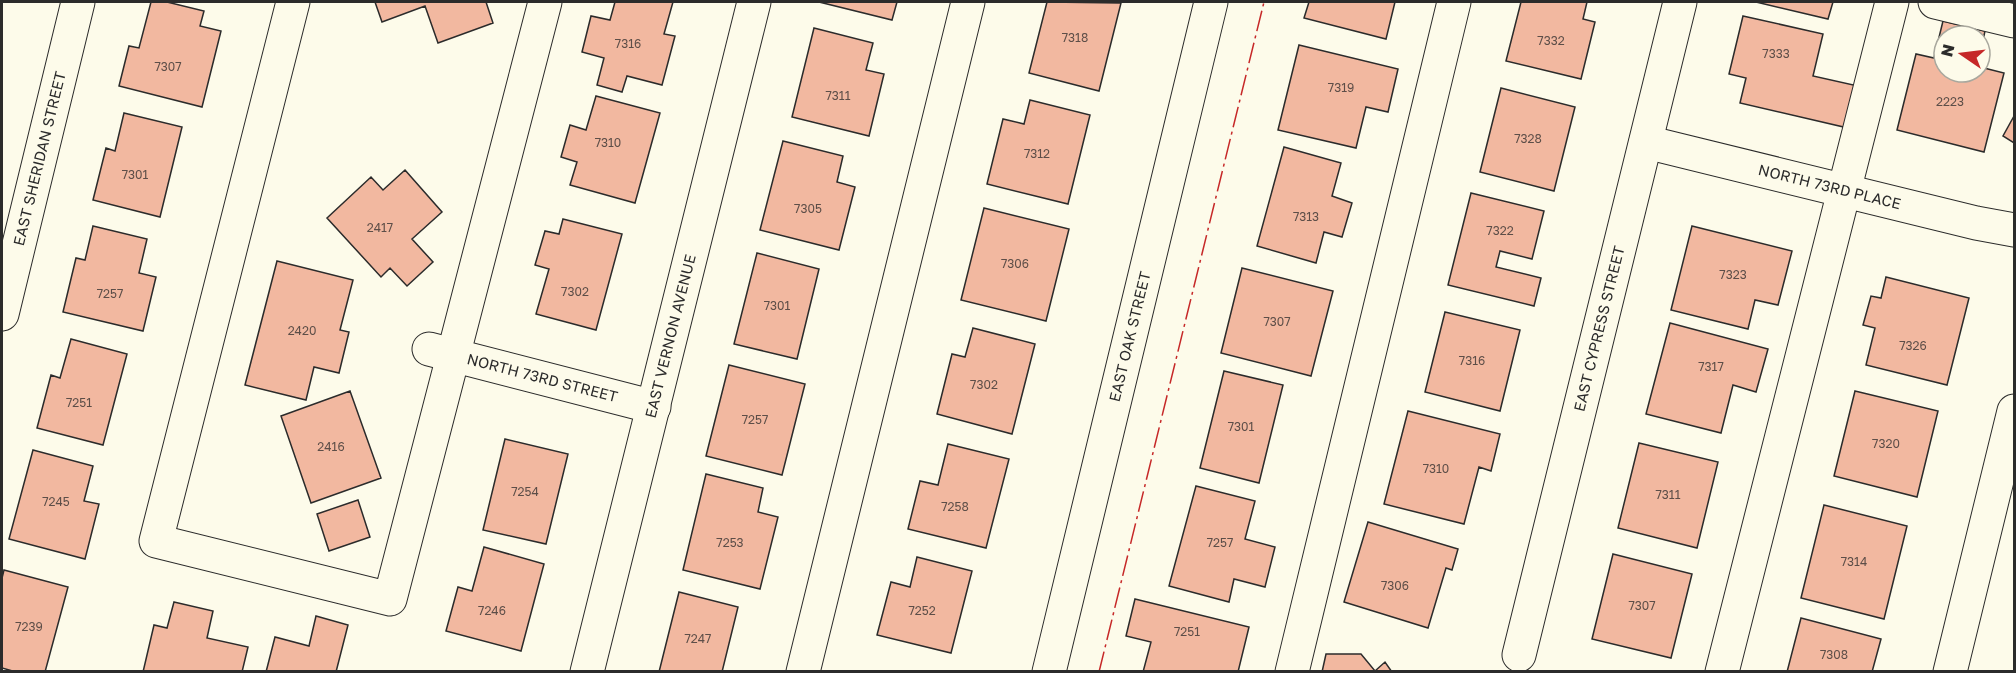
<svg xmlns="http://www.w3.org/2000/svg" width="2016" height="673" font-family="'Golos Text',sans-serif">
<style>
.building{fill:#f2b8a0;stroke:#2b2b2b;stroke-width:1.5}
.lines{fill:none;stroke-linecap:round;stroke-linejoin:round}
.minor-casing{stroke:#2b2b2b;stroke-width:35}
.minor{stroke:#fdfbea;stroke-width:33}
.power{stroke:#c62828;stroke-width:1.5;stroke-dasharray:21 4.5 3 4.5;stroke-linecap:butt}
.labels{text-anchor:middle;stroke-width:4.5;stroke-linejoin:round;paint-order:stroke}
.number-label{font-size:12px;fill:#5d4e48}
.street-label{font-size:15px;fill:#2b2b2b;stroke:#fdfbea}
</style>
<rect width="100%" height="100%" fill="#fdfbea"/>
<path class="building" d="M 151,2 L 167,2 L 204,11 L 200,26 L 221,31 L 202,107 L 119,86 L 129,46 L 139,48 Z
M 375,2 L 486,2 L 493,23 L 438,43 L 425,6 L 382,22 Z
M 615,2 L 673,2 L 664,34 L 675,36 L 662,85 L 627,76 L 622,92 L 597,85 L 604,58 L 582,52 L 591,16 L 610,20 Z
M 819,2 L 897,2 L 892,20 Z
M 1047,2 L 1121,3 L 1099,91 L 1029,73 Z
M 1309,2 L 1395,2 L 1386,39 L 1304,18 Z
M 1521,2 L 1587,2 L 1583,19 L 1595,22 L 1581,79 L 1506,61 Z
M 1756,2 L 1833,2 L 1828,19 Z
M 1743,16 L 1823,34 L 1813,76 L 1858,86 L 1848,128 L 1740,103 L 1746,78 L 1729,74 Z
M 1943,21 L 1985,31 L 1980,54 L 1980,36 L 1944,36 L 1944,72 L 1980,72 L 1980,67 L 2004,73 L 1984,152 L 1897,130 L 1916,54 L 1934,58 Z
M 814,28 L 873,43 L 866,70 L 884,74 L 869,136 L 792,117 Z
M 1299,45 L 1398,69 L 1388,112 L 1366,107 L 1356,148 L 1278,130 Z
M 1501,88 L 1575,107 L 1554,191 L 1480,172 Z
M 596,96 L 660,113 L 635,203 L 570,185 L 577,162 L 561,157 L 570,125 L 586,130 Z
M 1030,100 L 1090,115 L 1068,204 L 987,184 L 1003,119 L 1024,124 Z
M 124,113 L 182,127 L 160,217 L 93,200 L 106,148 L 115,151 Z
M 2014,116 L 2014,143 L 2003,136 Z
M 783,141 L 843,156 L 837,182 L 855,187 L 839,250 L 760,230 Z
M 1284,147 L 1341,163 L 1332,196 L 1352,203 L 1342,237 L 1324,232 L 1316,263 L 1257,246 Z
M 405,170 L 442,212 L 412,239 L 433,262 L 407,286 L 390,268 L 381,277 L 327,218 L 371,177 L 383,190 Z
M 1471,193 L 1544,211 L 1532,259 L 1500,251 L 1496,267 L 1541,278 L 1534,306 L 1448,285 Z
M 984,208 L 1069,229 L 1046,321 L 961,300 Z
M 563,219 L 622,234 L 596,330 L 536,314 L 549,269 L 535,265 L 545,231 L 559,234 Z
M 93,226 L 147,239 L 139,273 L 156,277 L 143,331 L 63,312 L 76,258 L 85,260 Z
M 1692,226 L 1792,251 L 1778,305 L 1755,300 L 1748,329 L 1671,310 Z
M 757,253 L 819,269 L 797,359 L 734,344 Z
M 277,261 L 353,280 L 340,330 L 349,332 L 339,373 L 314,367 L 306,400 L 245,385 Z
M 1242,268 L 1333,291 L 1311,376 L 1221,353 Z
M 1886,277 L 1969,298 L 1947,385 L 1866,365 L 1875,328 L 1863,325 L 1871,296 L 1881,298 Z
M 1445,312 L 1520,330 L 1500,411 L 1425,392 Z
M 1670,323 L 1768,349 L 1756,392 L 1733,385 L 1721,433 L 1646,414 Z
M 973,328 L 1035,344 L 1012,434 L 937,414 L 952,354 L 965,357 Z
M 71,339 L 127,354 L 103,445 L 37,428 L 51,375 L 60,378 Z
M 729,365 L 805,384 L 782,475 L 706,456 Z
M 1224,371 L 1283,385 L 1259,483 L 1200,468 Z
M 350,391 L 381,478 L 311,503 L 281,416 Z
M 1855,391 L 1938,411 L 1917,497 L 1834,476 Z
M 1408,411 L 1500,434 L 1491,471 L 1479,467 L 1464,524 L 1384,504 Z
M 505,439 L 568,454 L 546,544 L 483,530 Z
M 1639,443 L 1718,462 L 1697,548 L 1618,528 Z
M 948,444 L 1009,459 L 986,548 L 908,529 L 920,481 L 938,485 Z
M 33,450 L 93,466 L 84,501 L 99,504 L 85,559 L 9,539 Z
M 706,474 L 763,488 L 758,512 L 778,517 L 760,589 L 683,570 Z
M 1196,486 L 1255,501 L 1245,539 L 1275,547 L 1265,587 L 1234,579 L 1229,602 L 1169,586 Z
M 358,500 L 370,537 L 329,551 L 317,514 Z
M 1824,505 L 1907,526 L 1884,619 L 1801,598 Z
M 1368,522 L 1458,549 L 1452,570 L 1446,568 L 1428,628 L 1344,602 Z
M 484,547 L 544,564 L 521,651 L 446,631 L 458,587 L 472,591 Z
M 1613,554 L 1692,574 L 1671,658 L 1592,639 Z
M 917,557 L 972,571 L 951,653 L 877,635 L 891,582 L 910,587 Z
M 4,570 L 68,587 L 45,672 L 16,672 L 2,668 L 2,578 Z
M 679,592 L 738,607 L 722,672 L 659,672 Z
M 1135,599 L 1249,627 L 1238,672 L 1143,672 L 1151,642 L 1126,636 Z
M 174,602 L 213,611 L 207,638 L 248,647 L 242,672 L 143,672 L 154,625 L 167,628 Z
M 316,616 L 348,625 L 336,672 L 266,672 L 275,637 L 309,646 Z
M 1801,618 L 1881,639 L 1872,672 L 1787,672 Z
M 1326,654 L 1361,654 L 1375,671 L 1385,662 L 1392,672 L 1322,672 Z"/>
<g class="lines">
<defs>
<g id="minor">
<path d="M 293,2 L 156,541 L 390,599 L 545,2"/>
<path d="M 1935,2 L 2014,21"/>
<path id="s1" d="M 1646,142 L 1976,223 L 2014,230"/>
<path id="s2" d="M 2,314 L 78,2"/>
<path id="s3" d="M 429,349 L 654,407"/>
<path id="s4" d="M 1519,655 L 1680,2"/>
<path id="s5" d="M 587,672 L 754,2"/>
<path d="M 803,672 L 968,2"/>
<path id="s6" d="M 1049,672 L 1211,2"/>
<path d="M 1292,672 L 1454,2"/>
<path d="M 1722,672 L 1892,2"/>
<path d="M 1950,672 L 2014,411"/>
</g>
</defs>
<use href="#minor" class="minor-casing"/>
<use href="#minor" class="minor"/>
<path class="power" d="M 1099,672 L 1264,2"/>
</g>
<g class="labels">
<g class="number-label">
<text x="1075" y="42">7318</text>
<text x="1551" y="45">7332</text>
<text x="628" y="48">7316</text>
<text x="1776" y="58">7333</text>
<text x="168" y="71">7307</text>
<text x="1341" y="92">7319</text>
<text x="838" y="100">7311</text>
<text x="1950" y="106">2223</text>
<text x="1528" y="143">7328</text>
<text x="608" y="147">7310</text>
<text x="1037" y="158">7312</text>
<text x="135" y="179">7301</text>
<text x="808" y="213">7305</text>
<text x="1306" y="221">7313</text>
<text x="380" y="232">2417</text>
<text x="1500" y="235">7322</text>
<text x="1015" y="268">7306</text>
<text x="1733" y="279">7323</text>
<text x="575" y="296">7302</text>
<text x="110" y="298">7257</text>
<text x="777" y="310">7301</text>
<text x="1277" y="326">7307</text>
<text x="302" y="335">2420</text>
<text x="1913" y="350">7326</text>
<text x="1472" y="365">7316</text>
<text x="1711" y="371">7317</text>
<text x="984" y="389">7302</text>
<text x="79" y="407">7251</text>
<text x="755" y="424">7257</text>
<text x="1241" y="431">7301</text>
<text x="1886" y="448">7320</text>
<text x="331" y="451">2416</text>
<text x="1436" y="473">7310</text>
<text x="525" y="496">7254</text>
<text x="1668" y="499">7311</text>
<text x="56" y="506">7245</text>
<text x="955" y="511">7258</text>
<text x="730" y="547">7253</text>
<text x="1220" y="547">7257</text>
<text x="1854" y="566">7314</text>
<text x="1395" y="590">7306</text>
<text x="1642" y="610">7307</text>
<text x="492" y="615">7246</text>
<text x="922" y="615">7252</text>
<text x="29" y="631">7239</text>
<text x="1187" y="636">7251</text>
<text x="698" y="643">7247</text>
<text x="1834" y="659">7308</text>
</g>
<g class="street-label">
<text dy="5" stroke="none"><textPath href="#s2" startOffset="160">EAST SHERIDAN STREET</textPath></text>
<text dy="5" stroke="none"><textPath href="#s1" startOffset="189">NORTH 73RD PLACE</textPath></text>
<text dy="5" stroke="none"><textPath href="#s4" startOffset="336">EAST CYPRESS STREET</textPath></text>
<text dy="5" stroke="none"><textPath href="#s5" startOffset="346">EAST VERNON AVENUE</textPath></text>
<text dy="5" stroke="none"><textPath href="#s6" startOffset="345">EAST OAK STREET</textPath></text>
<text dy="5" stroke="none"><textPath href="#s3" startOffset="117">NORTH 73RD STREET</textPath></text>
</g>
</g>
<rect width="2016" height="673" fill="none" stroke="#2b2b2b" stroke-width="6"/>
<g transform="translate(1962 54) rotate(284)"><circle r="28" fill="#fdfbea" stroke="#a9a89e" stroke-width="1.5"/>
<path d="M0-4.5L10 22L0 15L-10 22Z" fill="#c62828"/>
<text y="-9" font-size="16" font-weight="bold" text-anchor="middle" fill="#2b2b2b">N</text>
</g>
</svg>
